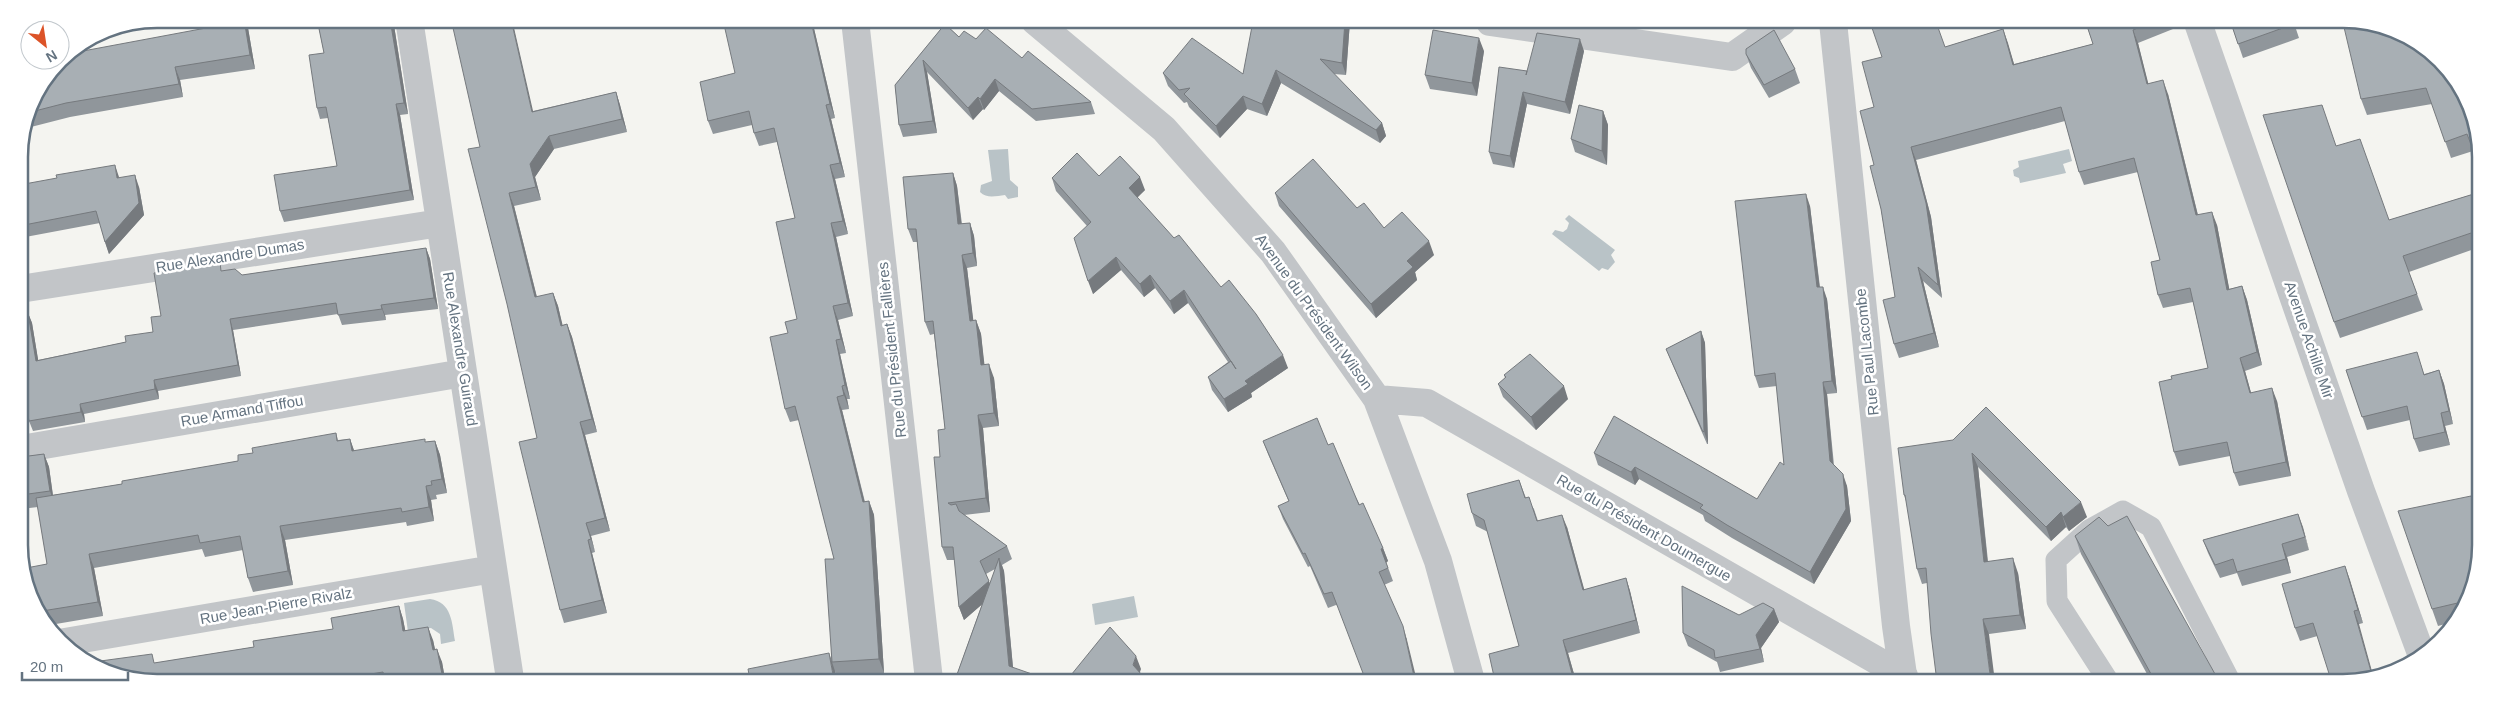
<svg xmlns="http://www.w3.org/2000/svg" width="2499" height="702" font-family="Helvetica,sans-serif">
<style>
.water{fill:#b9c3c7}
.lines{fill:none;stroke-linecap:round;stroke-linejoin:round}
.service{stroke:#c2c5c8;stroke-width:21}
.minor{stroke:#c2c5c8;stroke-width:28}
.tertiary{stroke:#c2c5c8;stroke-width:28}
.wall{fill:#90969b;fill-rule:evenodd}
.shaded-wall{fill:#767a7e}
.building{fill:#a8afb4;stroke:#767a7e}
.labels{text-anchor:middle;stroke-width:5;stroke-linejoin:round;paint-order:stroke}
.street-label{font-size:15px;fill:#647380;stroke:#fff}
.rim{fill:none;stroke:#647380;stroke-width:2.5}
</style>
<rect width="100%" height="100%" fill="#f4f4f0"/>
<path class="water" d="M 1008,149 L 1010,180 L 1018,187 L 1018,197 L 1008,199 L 1005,195 C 996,196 987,199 980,192 L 981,185 L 992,181 L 988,150 Z
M 2069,149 L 2072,161 L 2063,164 L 2066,173 L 2020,183 L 2019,178 L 2014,176 L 2013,170 L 2019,167 L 2018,161 Z
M 1569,215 L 1615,250 L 1611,255 L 1615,262 L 1608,270 L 1602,268 L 1599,271 L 1552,234 L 1555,230 L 1563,232 L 1567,229 L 1569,223 L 1565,219 Z
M 1134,596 L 1138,617 L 1095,625 L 1092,604 Z
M 430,599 C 452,602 452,623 455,641 L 441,644 L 440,634 L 431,628 L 408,632 L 404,603 Z"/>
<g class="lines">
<path class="service" d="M 2109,682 L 2057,601 L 2056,560 L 2089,530 L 2123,511 L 2151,527 L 2231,683"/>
<path class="minor" d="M 409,19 L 510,679
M 855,20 L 929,680
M 1035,21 L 1164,129 L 1273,252 L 1377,399 L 1438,561 L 1471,681
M 1490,22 L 1732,57 L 1782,22
M 1833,22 L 1896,626 L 1904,682
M 20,289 L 440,223
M 1377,399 L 1427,403 L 1904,676
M 21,449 L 463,373
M 59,643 L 493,569"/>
<path class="tertiary" d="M 2198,23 L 2361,491 L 2422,656"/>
</g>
<path class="wall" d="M 317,19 L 393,19 L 408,114 L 400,115 L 414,200 L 284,222 L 280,211 L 337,166 L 328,118 L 320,119 L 317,108 L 324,53 Z
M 812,20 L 835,118 L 831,119 L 845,177 L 835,179 L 848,234 L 836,237 L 853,316 L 838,320 L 846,353 L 840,354 L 850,399 L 847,399 L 849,409 L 842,410 L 865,502 L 869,501 L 874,515 L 884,673 L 836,676 L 835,671 L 836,680 L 829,653 L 831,659 L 834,559 L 799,420 L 790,422 L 785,409 L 788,333 L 797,319 L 795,218 L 777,142 L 759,146 L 754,133 L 752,125 L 713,134 L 708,121 L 735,73 Z
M 1350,21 L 1346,75 L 1334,74 L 1382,123 L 1386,136 L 1380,143 L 1281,83 L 1267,116 L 1247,109 L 1220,138 L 1189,107 L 1187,102 L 1184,103 L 1168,86 L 1163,73 L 1243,74 Z
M 1598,22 L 1609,22 L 1609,23 Z
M 2086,23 L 2183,23 L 2183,25 L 2138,43 L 2148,84 L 2168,94 L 2198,215 L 2217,225 L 2229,289 L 2242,286 L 2247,300 L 2262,365 L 2245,371 L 2251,393 L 2277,401 L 2291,476 L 2239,486 L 2234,473 L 2230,456 L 2179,466 L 2174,452 L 2172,379 L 2208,368 L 2193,302 L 2163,308 L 2158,295 L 2160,260 L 2138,172 L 2084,185 L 2079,172 L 2065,121 L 1916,160 L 1931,217 L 1942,298 L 1923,281 L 1939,347 L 1899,358 L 1894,344 L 1895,297 L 1874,165 L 1874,107 L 1945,47 L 2003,29 L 2014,64 L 2093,44 Z
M 2231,23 L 2294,23 L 2299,38 L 2243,58 Z
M 945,24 L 959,37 L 976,39 L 1022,58 L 1091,102 L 1095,114 L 1036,121 L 999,91 L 984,110 L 983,109 L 973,120 L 927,72 L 937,133 L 903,137 L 899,125 L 895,85 Z
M 248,28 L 255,69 L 180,80 L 183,97 L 70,117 L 27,128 L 25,123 L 29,104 Z
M 1484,51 L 1477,96 L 1430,89 L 1425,75 Z
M 1584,51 L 1570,114 L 1527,104 L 1514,168 L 1493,164 L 1489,152 L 1527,71 Z
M 1746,54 L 1795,69 L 1800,83 L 1769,98 L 1751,68 Z
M 2446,66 L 2473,151 L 2451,158 L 2432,104 L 2367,115 L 2361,99 Z
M 616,92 L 620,105 L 627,132 L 554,149 L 535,177 L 541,200 L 514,206 L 537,297 L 553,293 L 558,306 L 562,325 L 567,324 L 572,337 L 597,432 L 585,435 L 610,531 L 591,536 L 595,552 L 592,553 L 607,613 L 564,623 L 560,610 L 537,438 L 480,147 L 533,111 Z
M 1603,111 L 1608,125 L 1607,165 L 1575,152 L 1571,139 Z
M 2337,146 L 2389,220 L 2477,193 L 2477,248 L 2409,272 L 2423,310 L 2340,338 L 2334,322 Z
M 953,173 L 957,186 L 962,224 L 970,223 L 974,236 L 977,266 L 967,268 L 973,321 L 976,320 L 981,334 L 984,365 L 994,378 L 999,426 L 983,428 L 990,512 L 964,515 L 1007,546 L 1012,559 L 1002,565 L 1004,571 L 1013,667 L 955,680 L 982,604 L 964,620 L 959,607 L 955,560 L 947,560 L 942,547 L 940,457 L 945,429 L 934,334 L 930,335 L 925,322 L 917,242 L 913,242 L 908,229 ZM 995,569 L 990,584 L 986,574 Z
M 1099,176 L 1145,190 L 1137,197 L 1288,368 L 1251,393 L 1252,397 L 1228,412 L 1212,390 L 1208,377 L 1228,362 L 1188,303 L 1174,314 L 1155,288 L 1144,297 L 1121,270 L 1093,294 L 1087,226 L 1056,191 L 1052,178 Z
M 119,178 L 139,187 L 144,215 L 109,254 L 105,242 L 100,223 L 20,238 L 19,185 Z
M 1275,193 L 1357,208 L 1384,228 L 1434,255 L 1415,272 L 1417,280 L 1376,318 L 1279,206 Z
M 1810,206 L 1820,287 L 1827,299 L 1837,393 L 1827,394 L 1834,465 L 1847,486 L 1851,521 L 1814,584 L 1732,538 L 1705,521 L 1703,515 L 1639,479 L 1635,485 L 1598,465 L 1594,453 L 1757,499 L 1784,465 L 1777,386 L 1759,388 L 1755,376 Z
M 426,248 L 430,259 L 438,309 L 385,315 L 386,320 L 342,325 L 338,314 L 233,330 L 241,376 L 158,391 L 159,399 L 84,414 L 85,422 L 33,431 L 29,421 L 24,394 L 20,395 L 20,314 L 28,313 L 32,323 L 38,360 L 126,342 L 153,332 L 161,316 L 223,271 L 242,275 Z
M 1701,331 L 1705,343 L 1708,444 L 1707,444 L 1671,361 L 1666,349 Z
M 2421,365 L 2424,374 L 2439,370 L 2444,384 L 2453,424 L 2445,426 L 2450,445 L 2419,452 L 2414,439 L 2410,420 L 2367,430 L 2346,370 Z
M 1504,375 L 1568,399 L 1536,430 L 1503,397 L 1498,384 L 1505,378 Z
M 336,433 L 338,440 L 350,439 L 354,451 L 435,441 L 440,455 L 447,493 L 436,495 L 437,499 L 431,500 L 434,521 L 407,526 L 406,522 L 285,540 L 293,585 L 253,592 L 248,578 L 243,550 L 205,557 L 202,549 L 94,568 L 103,616 L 50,625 L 21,572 L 47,564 L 38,507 L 21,509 L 21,457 L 44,454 L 49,467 L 53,495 L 122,484 L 238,461 L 253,453 Z
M 1953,440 L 2087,517 L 2069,531 L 2066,527 L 2051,541 L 1978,467 L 1988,561 L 2018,573 L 2026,629 L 1989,634 L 1927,583 L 1922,584 L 1917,569 L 1907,504 L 1904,495 Z
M 1263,441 L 1328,445 L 1383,548 L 1388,561 L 1386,562 L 1393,581 L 1384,585 L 1407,640 L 1336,605 L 1328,608 L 1310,566 L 1308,567 L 1283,519 L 1278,506 L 1289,502 L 1268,454 Z
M 1519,480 L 1526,498 L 1534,509 L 1538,521 L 1567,527 L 1584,590 L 1626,578 L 1630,591 L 1640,633 L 1568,653 L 1576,681 L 1495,681 L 1519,646 L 1488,532 L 1476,526 L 1472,513 Z
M 2298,514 L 2309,550 L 2287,557 L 2291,573 L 2242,586 L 2237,573 L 2220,578 L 2208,553 L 2203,540 Z
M 2075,536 L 2220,683 L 2152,683 L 2081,554 Z
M 2345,566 L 2363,623 L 2300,641 L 2295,628 Z
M 2476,581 L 2457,621 L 2438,626 L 2432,609 Z
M 399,606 L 403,619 L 405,630 L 433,640 L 435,650 L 442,662 L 445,679 L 121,679 L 155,663 L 254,647 L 333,629 Z
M 1774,609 L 1779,622 L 1761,648 L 1764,662 L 1720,672 L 1717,662 L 1688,646 L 1683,633 L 1739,615 Z"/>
<path class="shaded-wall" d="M 244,19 L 248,28 L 255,69 L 250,55 Z
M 390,19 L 393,19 L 408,114 L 404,103 Z
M 511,19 L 512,19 L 536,124 L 532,112 Z
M 811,20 L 812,20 L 835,118 L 830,104 Z
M 1345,21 L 1350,21 L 1346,75 L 1342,63 Z
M 2003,29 L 2008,43 L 2018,78 L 2013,65 Z
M 2133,30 L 2138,43 L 2152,98 L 2147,84 Z
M 1479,38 L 1484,51 L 1477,96 L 1472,83 Z
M 1580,39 L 1584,51 L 1570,114 L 1565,102 Z
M 923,60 L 927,72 L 937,133 L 933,121 Z
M 175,67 L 180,80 L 183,97 L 179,84 Z
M 1276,70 L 1281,83 L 1267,116 L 1262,104 Z
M 995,79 L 999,91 L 984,110 L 980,99 Z
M 2163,80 L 2168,94 L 2201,228 L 2196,215 Z
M 616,92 L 620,105 L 627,132 L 622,119 Z
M 1523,92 L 1527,104 L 1514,168 L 1510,156 Z
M 1243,96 L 1247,109 L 1220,138 L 1216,126 Z
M 978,97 L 983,109 L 973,120 L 968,108 Z
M 396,104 L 400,115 L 414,200 L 410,190 Z
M 826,105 L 831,119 L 845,177 L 840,163 Z
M 1603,111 L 1608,125 L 1607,165 L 1602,151 Z
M 1382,123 L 1386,136 L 1380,143 L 1376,130 Z
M 549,136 L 554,149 L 535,177 L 541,200 L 536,187 L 530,164 Z
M 1911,147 L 1916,160 L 1931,217 L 1942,298 L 1938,285 Z
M 115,165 L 119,177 L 122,190 L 117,178 Z
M 830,165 L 835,179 L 848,234 L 843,221 Z
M 953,173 L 957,186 L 963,238 L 958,224 Z
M 135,175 L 139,187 L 144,215 L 109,254 L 105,242 Z
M 1140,177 L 1145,190 L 1134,201 L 1129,188 Z
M 509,193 L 514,206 L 540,310 L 535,297 Z
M 1806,194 L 1810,206 L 1821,299 L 1817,287 Z
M 2212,212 L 2217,225 L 2232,303 L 2227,290 Z
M 831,223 L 836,237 L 853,316 L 848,303 Z
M 970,223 L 974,236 L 977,266 L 973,253 Z
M 1429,241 L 1434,255 L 1415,272 L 1417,280 L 1376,318 L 1371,304 L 1407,261 Z
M 426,248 L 430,259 L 438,309 L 434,298 Z
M 962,255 L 967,268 L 975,334 L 970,321 Z
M 1116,257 L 1121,270 L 1093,294 L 1088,281 Z
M 1918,267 L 1923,281 L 1939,347 L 1934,333 Z
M 1150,275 L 1155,288 L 1144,297 L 1140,284 Z
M 2242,286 L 2247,300 L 2262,365 L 2257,352 Z
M 1823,287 L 1827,299 L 1837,393 L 1832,381 Z
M 1184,290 L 1188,303 L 1174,314 L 1170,301 Z
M 553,293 L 558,306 L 566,339 L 561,326 Z
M 381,305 L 385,315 L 386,320 L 382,309 Z
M 833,306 L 838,320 L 846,353 L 841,339 Z
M 28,313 L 32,323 L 40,371 L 36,361 Z
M 230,319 L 233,330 L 241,376 L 238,365 Z
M 976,320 L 981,334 L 986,378 L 981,365 Z
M 567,324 L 572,337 L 597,432 L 592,419 Z
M 1701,331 L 1705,343 L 1708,444 L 1704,431 Z
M 836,340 L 840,354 L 850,399 L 845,385 Z
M 1283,355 L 1288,368 L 1251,393 L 1252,397 L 1228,412 L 1224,399 L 1245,381 Z
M 2240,358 L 2245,371 L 2255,407 L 2250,393 Z
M 989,364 L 994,378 L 999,426 L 994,413 Z
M 2439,370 L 2444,384 L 2453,424 L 2449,411 Z
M 154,380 L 158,391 L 159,399 L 155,389 Z
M 1823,382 L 1827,394 L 1834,474 L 1830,461 Z
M 842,386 L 847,399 L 849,409 L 844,395 Z
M 1564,386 L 1568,399 L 1536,430 L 1531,417 Z
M 2272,388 L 2277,401 L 2291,476 L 2286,462 Z
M 837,397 L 842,410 L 868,516 L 863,502 Z
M 80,404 L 84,414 L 85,422 L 81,412 Z
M 2441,413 L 2445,426 L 2450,445 L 2445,432 Z
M 978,415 L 983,428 L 990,512 L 986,498 Z
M 580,422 L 585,435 L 610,531 L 605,518 Z
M 350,439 L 355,453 L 352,451 Z
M 435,441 L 440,455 L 447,493 L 442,479 Z
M 1972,453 L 1978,467 L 1989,576 L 1984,562 Z
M 44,454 L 49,467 L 54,504 L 50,491 Z
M 1635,467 L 1639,479 L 1635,485 L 1631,472 Z
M 1843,474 L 1847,486 L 1851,521 L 1814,584 L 1810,572 Z
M 426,486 L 431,500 L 434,521 L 429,507 Z
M 869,501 L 874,515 L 884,673 L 879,659 Z
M 2081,502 L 2087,517 L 2069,531 L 2063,517 Z
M 2061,512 L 2066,527 L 2051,541 L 2046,527 Z
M 2298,514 L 2303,527 L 2309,550 L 2305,537 Z
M 1562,515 L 1567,527 L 1588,603 L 1583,590 Z
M 586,523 L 591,536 L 595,552 L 591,539 Z
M 280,526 L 285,540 L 293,585 L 288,571 Z
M 588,540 L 592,553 L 607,613 L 602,600 Z
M 2282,544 L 2287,557 L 2291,573 L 2286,559 Z
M 1383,548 L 1388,561 L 1386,563 L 1381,549 Z
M 89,554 L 94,568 L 103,616 L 98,602 Z
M 999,558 L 1004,571 L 1014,679 L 1009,666 Z
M 2013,558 L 2018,573 L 2026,629 L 2020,615 Z
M 2345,566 L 2350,580 L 2363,623 L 2358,610 Z
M 1626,578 L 1630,591 L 1640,633 L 1636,620 Z
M 989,581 L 993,595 L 964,620 L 959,607 Z
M 399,606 L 403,619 L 408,644 L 403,631 Z
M 1774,609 L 1779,622 L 1761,648 L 1764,662 L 1760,649 L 1756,635 Z
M 2354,611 L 2359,624 L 2373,675 L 2372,675 Z
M 1983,619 L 1989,634 L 1995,682 L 1991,682 Z
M 1403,626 L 1407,640 L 1417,681 L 1415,681 Z
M 428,627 L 433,640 L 438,663 L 433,650 Z
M 1563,640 L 1568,653 L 1576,681 L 1574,681 Z
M 437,649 L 442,662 L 445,679 L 443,679 Z
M 829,653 L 835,671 L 836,680 L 834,680 Z
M 1136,656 L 1141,669 L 1138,678 L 1133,665 Z
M 1142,675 L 1144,681 L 1138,681 L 1137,679 Z"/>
<path class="building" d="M 220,19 L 244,19 L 250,55 L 175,67 L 179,84 L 66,103 L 27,113 L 29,104 L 59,60 L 60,60 L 60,59 L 67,54 L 206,28 L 205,22 Z
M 317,19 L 390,19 L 404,103 L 396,104 L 410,190 L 280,211 L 274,175 L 337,166 L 326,107 L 317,108 L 309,55 L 324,53 Z
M 451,19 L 511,19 L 532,112 L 616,92 L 622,119 L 549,136 L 530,164 L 536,187 L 509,193 L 535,297 L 553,293 L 561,326 L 567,324 L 592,419 L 580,422 L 605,518 L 586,523 L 591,539 L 588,540 L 602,600 L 560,610 L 519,442 L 537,438 L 507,304 L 468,149 L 480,147 Z
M 723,20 L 811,20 L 811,21 L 830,104 L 826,105 L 840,163 L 830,165 L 843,221 L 831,223 L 848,303 L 833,306 L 841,339 L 836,340 L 845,385 L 842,386 L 844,395 L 837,397 L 863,502 L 869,501 L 879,659 L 832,662 L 825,559 L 834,559 L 795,406 L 785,409 L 770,337 L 788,333 L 785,322 L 797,319 L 776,222 L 795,218 L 774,128 L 754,133 L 749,111 L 708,121 L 700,82 L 735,73 Z
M 1253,21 L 1345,21 L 1342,63 L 1320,59 L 1382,123 L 1376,130 L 1276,70 L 1262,104 L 1243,96 L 1216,126 L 1184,94 L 1190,88 L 1179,90 L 1163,73 L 1192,38 L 1243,74 Z
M 1870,22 L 1936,22 L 1945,47 L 2003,29 L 2013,65 L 2093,44 L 2086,23 L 2149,23 L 2133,30 L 2147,84 L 2163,80 L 2196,215 L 2212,212 L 2227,290 L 2242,286 L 2257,352 L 2240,358 L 2250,393 L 2272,388 L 2286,462 L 2234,473 L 2227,442 L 2174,452 L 2159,382 L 2172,379 L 2171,376 L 2208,368 L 2190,288 L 2158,295 L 2151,262 L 2160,260 L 2134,158 L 2079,172 L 2061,107 L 1911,147 L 1926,203 L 1938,285 L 1918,267 L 1934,333 L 1894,344 L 1883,300 L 1895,297 L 1881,209 L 1870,166 L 1874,165 L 1860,111 L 1874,107 L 1862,62 L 1882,57 Z
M 2231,23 L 2294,23 L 2294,24 L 2238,44 Z
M 2343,23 L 2378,23 L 2446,66 L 2478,130 L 2478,162 L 2467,134 L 2445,142 L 2426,88 L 2361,99 Z
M 945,24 L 959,37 L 964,31 L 976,39 L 986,28 L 1022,58 L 1028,51 L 1091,102 L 1032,109 L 995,79 L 980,99 L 978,97 L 968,108 L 923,60 L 933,121 L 899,125 L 895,85 Z
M 1433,30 L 1479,38 L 1472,83 L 1425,75 Z
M 1774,30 L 1795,69 L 1764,85 L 1746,54 L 1746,49 Z
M 1537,33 L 1580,39 L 1565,102 L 1523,92 L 1510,156 L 1489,152 L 1499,67 L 1527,71 L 1526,75 Z
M 1579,105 L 1603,111 L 1602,151 L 1571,139 Z
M 2322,105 L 2336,146 L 2360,139 L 2389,220 L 2477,193 L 2477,231 L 2403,256 L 2417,294 L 2334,322 L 2263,115 Z
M 1077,153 L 1099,176 L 1120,156 L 1140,177 L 1129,188 L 1174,238 L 1179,235 L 1221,287 L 1229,280 L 1256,314 L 1283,355 L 1245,381 L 1248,384 L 1224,399 L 1208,377 L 1231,361 L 1236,369 L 1184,290 L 1170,301 L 1150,275 L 1140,284 L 1116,257 L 1088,281 L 1074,238 L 1091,222 L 1052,178 Z
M 1313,159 L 1357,208 L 1364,203 L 1384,228 L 1402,212 L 1429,241 L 1407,261 L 1413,267 L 1371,304 L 1275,193 Z
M 115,165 L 117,178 L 135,175 L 139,203 L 105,242 L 96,211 L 19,226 L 19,185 L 57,178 L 56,175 Z
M 953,173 L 958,224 L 970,223 L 973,253 L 962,255 L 970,321 L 976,320 L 981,365 L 989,364 L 994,413 L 978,415 L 986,498 L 948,503 L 951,505 L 956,504 L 959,511 L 1007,546 L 980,561 L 989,581 L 959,607 L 953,547 L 942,547 L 934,457 L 940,457 L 938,430 L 945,429 L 933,321 L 925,322 L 916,229 L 908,229 L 903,177 Z
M 1806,194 L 1817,287 L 1823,287 L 1832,381 L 1823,382 L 1830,461 L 1843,474 L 1846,509 L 1810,572 L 1727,525 L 1700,508 L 1703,505 L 1635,467 L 1631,472 L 1594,453 L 1614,416 L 1757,499 L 1780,462 L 1784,465 L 1775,373 L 1755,376 L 1735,201 Z
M 426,248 L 434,298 L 381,305 L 382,309 L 338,315 L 336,303 L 230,319 L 238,365 L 154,380 L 155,389 L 80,404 L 81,412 L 29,421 L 22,383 L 20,383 L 20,314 L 28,313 L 36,361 L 126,342 L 125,336 L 153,332 L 151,317 L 161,316 L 154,273 L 220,262 L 221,271 L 235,269 L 242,275 Z
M 1701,331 L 1704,431 L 1703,432 L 1666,349 Z
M 2417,352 L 2424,375 L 2439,370 L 2449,411 L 2441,413 L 2445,432 L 2414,439 L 2407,406 L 2362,417 L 2346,370 Z
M 1530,354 L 1564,386 L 1531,417 L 1498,384 L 1506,377 L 1504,375 Z
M 1986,407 L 2081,502 L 2063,517 L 2061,512 L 2046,527 L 1972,453 L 1984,562 L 2013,558 L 2020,615 L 1983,619 L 1991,682 L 1937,682 L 1931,634 L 1926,568 L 1917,569 L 1905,495 L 1904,495 L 1898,448 L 1953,440 Z
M 1317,418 L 1328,445 L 1333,443 L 1359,505 L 1363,503 L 1383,548 L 1381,549 L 1388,568 L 1379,572 L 1403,626 L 1415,681 L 1366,681 L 1332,592 L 1324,594 L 1305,553 L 1303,554 L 1278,506 L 1289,501 L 1263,441 Z
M 336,433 L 337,441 L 350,439 L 352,451 L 425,439 L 425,442 L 435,441 L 442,479 L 431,481 L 432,485 L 426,486 L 429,507 L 402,512 L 401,508 L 280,526 L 288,571 L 248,578 L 240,536 L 200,543 L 198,535 L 89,554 L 98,602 L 42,611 L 21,572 L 21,569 L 47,564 L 36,498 L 122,484 L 122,481 L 238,461 L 238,455 L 253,453 L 252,448 Z
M 44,454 L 50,491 L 21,495 L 21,457 Z
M 1519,480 L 1525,498 L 1529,497 L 1537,521 L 1562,515 L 1583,590 L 1626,578 L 1636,620 L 1563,640 L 1574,681 L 1495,681 L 1489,654 L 1519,646 L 1484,520 L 1472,513 L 1467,494 Z
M 2471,496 L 2476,511 L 2476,581 L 2466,601 L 2432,609 L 2398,511 Z
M 2298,514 L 2305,537 L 2282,544 L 2286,559 L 2237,572 L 2233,559 L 2215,565 L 2203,540 Z
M 2127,516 L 2220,683 L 2156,683 L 2075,536 L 2099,517 L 2108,526 Z
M 999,558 L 1009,666 L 1049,680 L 955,680 Z
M 2345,566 L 2358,610 L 2354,611 L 2372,675 L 2350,683 L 2332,683 L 2313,623 L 2295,628 L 2282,584 Z
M 1682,586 L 1739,615 L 1763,603 L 1774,609 L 1756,635 L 1760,649 L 1715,658 L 1714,650 L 1683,633 Z
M 399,606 L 403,631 L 428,627 L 433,650 L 437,649 L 443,679 L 385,679 L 383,672 L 341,679 L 121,679 L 93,662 L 152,654 L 154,663 L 254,647 L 253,641 L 333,629 L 331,618 Z
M 1110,627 L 1136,656 L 1133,665 L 1142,675 L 1137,679 L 1139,681 L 1067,680 Z
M 829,653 L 834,680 L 750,680 L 748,669 Z
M 2063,674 L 2071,682 L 2064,682 Z
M 1862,676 L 1863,682 L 1824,682 Z"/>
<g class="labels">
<g class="street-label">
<text transform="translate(230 256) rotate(-9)" y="5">Rue Alexandre Dumas</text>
<text transform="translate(1314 312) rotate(54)" y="5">Avenue du Président Wilson</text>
<text transform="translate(2309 340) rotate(71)" y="5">Avenue Achille Mir</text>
<text transform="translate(460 349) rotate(81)" y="5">Rue Alexandre Guiraud</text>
<text transform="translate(892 350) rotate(-96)" y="5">Rue du Président Fallières</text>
<text transform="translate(1867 352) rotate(-96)" y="5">Rue Paul Lacombe</text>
<text transform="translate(242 411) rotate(-10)" y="5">Rue Armand Tiffou</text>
<text transform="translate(1644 528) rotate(30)" y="5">Rue du Président Doumergue</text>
<text transform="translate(276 606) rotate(-10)" y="5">Rue Jean-Pierre Rivalz</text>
</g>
</g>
<path d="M0 0H2499V702H0ZM157 28H2343A129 129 0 0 1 2472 157V545A129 129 0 0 1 2343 674H157A129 129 0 0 1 28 545V157A129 129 0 0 1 157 28Z" fill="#fff" fill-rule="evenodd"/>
<path class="rim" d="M157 28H2343A129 129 0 0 1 2472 157V545A129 129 0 0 1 2343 674H157A129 129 0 0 1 28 545V157A129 129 0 0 1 157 28Z"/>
<g transform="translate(45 45) rotate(150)"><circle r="24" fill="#ffffff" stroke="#c1c7cc"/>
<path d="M0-4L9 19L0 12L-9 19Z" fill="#dc5328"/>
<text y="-8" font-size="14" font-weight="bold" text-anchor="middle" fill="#647380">N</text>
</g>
<path d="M22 672v8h106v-8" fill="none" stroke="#647380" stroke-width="2.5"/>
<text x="30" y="672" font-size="15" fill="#647380" stroke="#ffffff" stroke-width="4" paint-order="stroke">20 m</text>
</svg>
